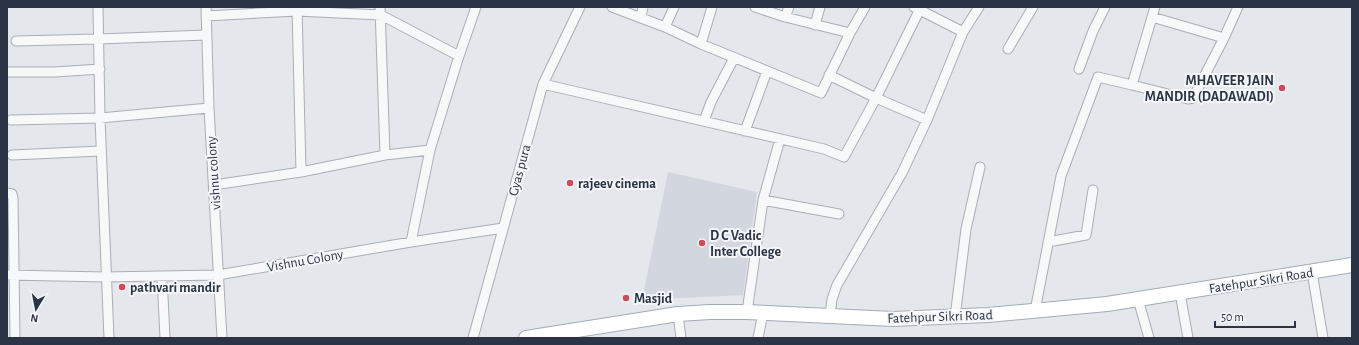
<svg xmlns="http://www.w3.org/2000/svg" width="1359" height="345" font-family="'Alegreya Sans',sans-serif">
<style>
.built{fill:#d2d6de}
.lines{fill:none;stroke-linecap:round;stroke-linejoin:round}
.street-casing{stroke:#a9aeb7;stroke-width:11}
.primary-casing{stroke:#a3abb8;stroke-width:16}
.street{stroke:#f7f8fa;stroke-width:9}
.primary{stroke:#fff;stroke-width:14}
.poi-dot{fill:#d1495b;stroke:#f4f6f9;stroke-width:1.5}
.labels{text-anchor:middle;stroke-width:4;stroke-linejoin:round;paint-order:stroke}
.poi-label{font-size:14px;font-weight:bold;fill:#2b3445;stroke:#f4f6f9;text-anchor:start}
.street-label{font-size:14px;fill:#2b3445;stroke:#f4f6f9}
</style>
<rect width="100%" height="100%" fill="#e4e7ec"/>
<path class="built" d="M 668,172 L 757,192 L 743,295 L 642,300 Z"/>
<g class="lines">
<defs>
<path id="street" d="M 98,7 L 100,118 L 109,338
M 206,7 L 209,108 L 222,338
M 380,7 L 385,155
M 612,7 L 665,27 L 701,44 L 821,93 L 850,33
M 755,7 L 785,17 L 850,33 L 865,7
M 914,7 L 963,32
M 206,16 L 297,11 L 381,15 L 459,56
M 641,17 L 643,7
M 785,17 L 789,7
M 815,25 L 820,7
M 665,27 L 674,7
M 1224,38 L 1238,7
M 16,41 L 98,39 L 207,35
M 701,44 L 712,7
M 1008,49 L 1033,7
M 1079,69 L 1093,31 L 1105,7
M 7,72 L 55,72 L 100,69
M 829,75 L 876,98 L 927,120
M 543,84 L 824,149 L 844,157 L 876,98 L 921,7
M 1132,85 L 1188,99 L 1193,98 L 1224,38 L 1152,17
M 11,120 L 100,118 L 209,108
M 704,121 L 711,102 L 734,58
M 745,131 L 767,71
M 12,155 L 101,151
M 301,172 L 385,155 L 430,150
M 214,185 L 301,172 L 297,7
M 7,193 L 12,194 L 13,198 L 15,338
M 763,200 L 780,139
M 411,242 L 430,150 L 459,56 L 476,7
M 1048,242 L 1086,235 L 1093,190
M 1312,272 L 1323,338
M 7,275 L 105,277 L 218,275 L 411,242 L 503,228
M 162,276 L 165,338
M 1180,293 L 1188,338
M 1138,299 L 1149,338
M 1035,311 L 1061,176 L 1098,77 L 1132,85 L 1155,7
M 747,312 L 763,200 L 839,214
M 678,314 L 681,338
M 830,316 L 832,299 L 837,285 L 902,173 L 927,120 L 963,32 L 979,7
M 955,317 L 966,229 L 980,167
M 473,338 L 543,84 L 580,7
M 758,338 L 763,313"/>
<path id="primary" d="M 526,338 L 678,314 L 710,312 L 747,312 L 893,319 L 988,315 L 1107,304 L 1352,265"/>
</defs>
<use href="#street" class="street-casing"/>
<use href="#primary" class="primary-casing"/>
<use href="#street" class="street"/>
<use href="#primary" class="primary"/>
</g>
<g class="poi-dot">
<circle cx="1282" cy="88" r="4"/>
<circle cx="570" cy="183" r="4"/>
<circle cx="702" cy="243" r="4"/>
<circle cx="122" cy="287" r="4"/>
<circle cx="626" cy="298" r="4"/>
</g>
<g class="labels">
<g class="poi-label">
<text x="1274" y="85" text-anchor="end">MHAVEER JAIN<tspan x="1274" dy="16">MANDIR (DADAWADI)</tspan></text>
<text x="578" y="188">rajeev cinema</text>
<text x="710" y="240">D C Vadic<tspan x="710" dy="16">Inter College</tspan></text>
<text x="130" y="292">pathvari mandir</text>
<text x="634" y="303">Masjid</text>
</g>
<g class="street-label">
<text transform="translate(519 170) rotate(-75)" y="5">Gyas pura</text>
<text transform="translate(213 173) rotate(-94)" y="5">vishnu colony</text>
<text transform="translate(305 260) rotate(-10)" y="5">Vishnu Colony</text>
<text transform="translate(1261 280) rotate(-9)" y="5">Fatehpur Sikri Road</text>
<text transform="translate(940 316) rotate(-2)" y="5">Fatehpur Sikri Road</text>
</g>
</g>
<rect width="1359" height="345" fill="none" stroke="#2b3445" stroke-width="16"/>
<g transform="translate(36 309) rotate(190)" stroke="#f4f6f9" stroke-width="3" paint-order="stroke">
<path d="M0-3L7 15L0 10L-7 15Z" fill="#2b3445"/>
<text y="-6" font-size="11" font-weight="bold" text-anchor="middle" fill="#2b3445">N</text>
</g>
<path d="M1215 321v6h80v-6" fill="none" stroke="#2b3445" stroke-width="2"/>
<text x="1221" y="321" font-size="12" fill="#2b3445" stroke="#f4f6f9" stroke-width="3" paint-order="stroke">50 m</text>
</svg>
